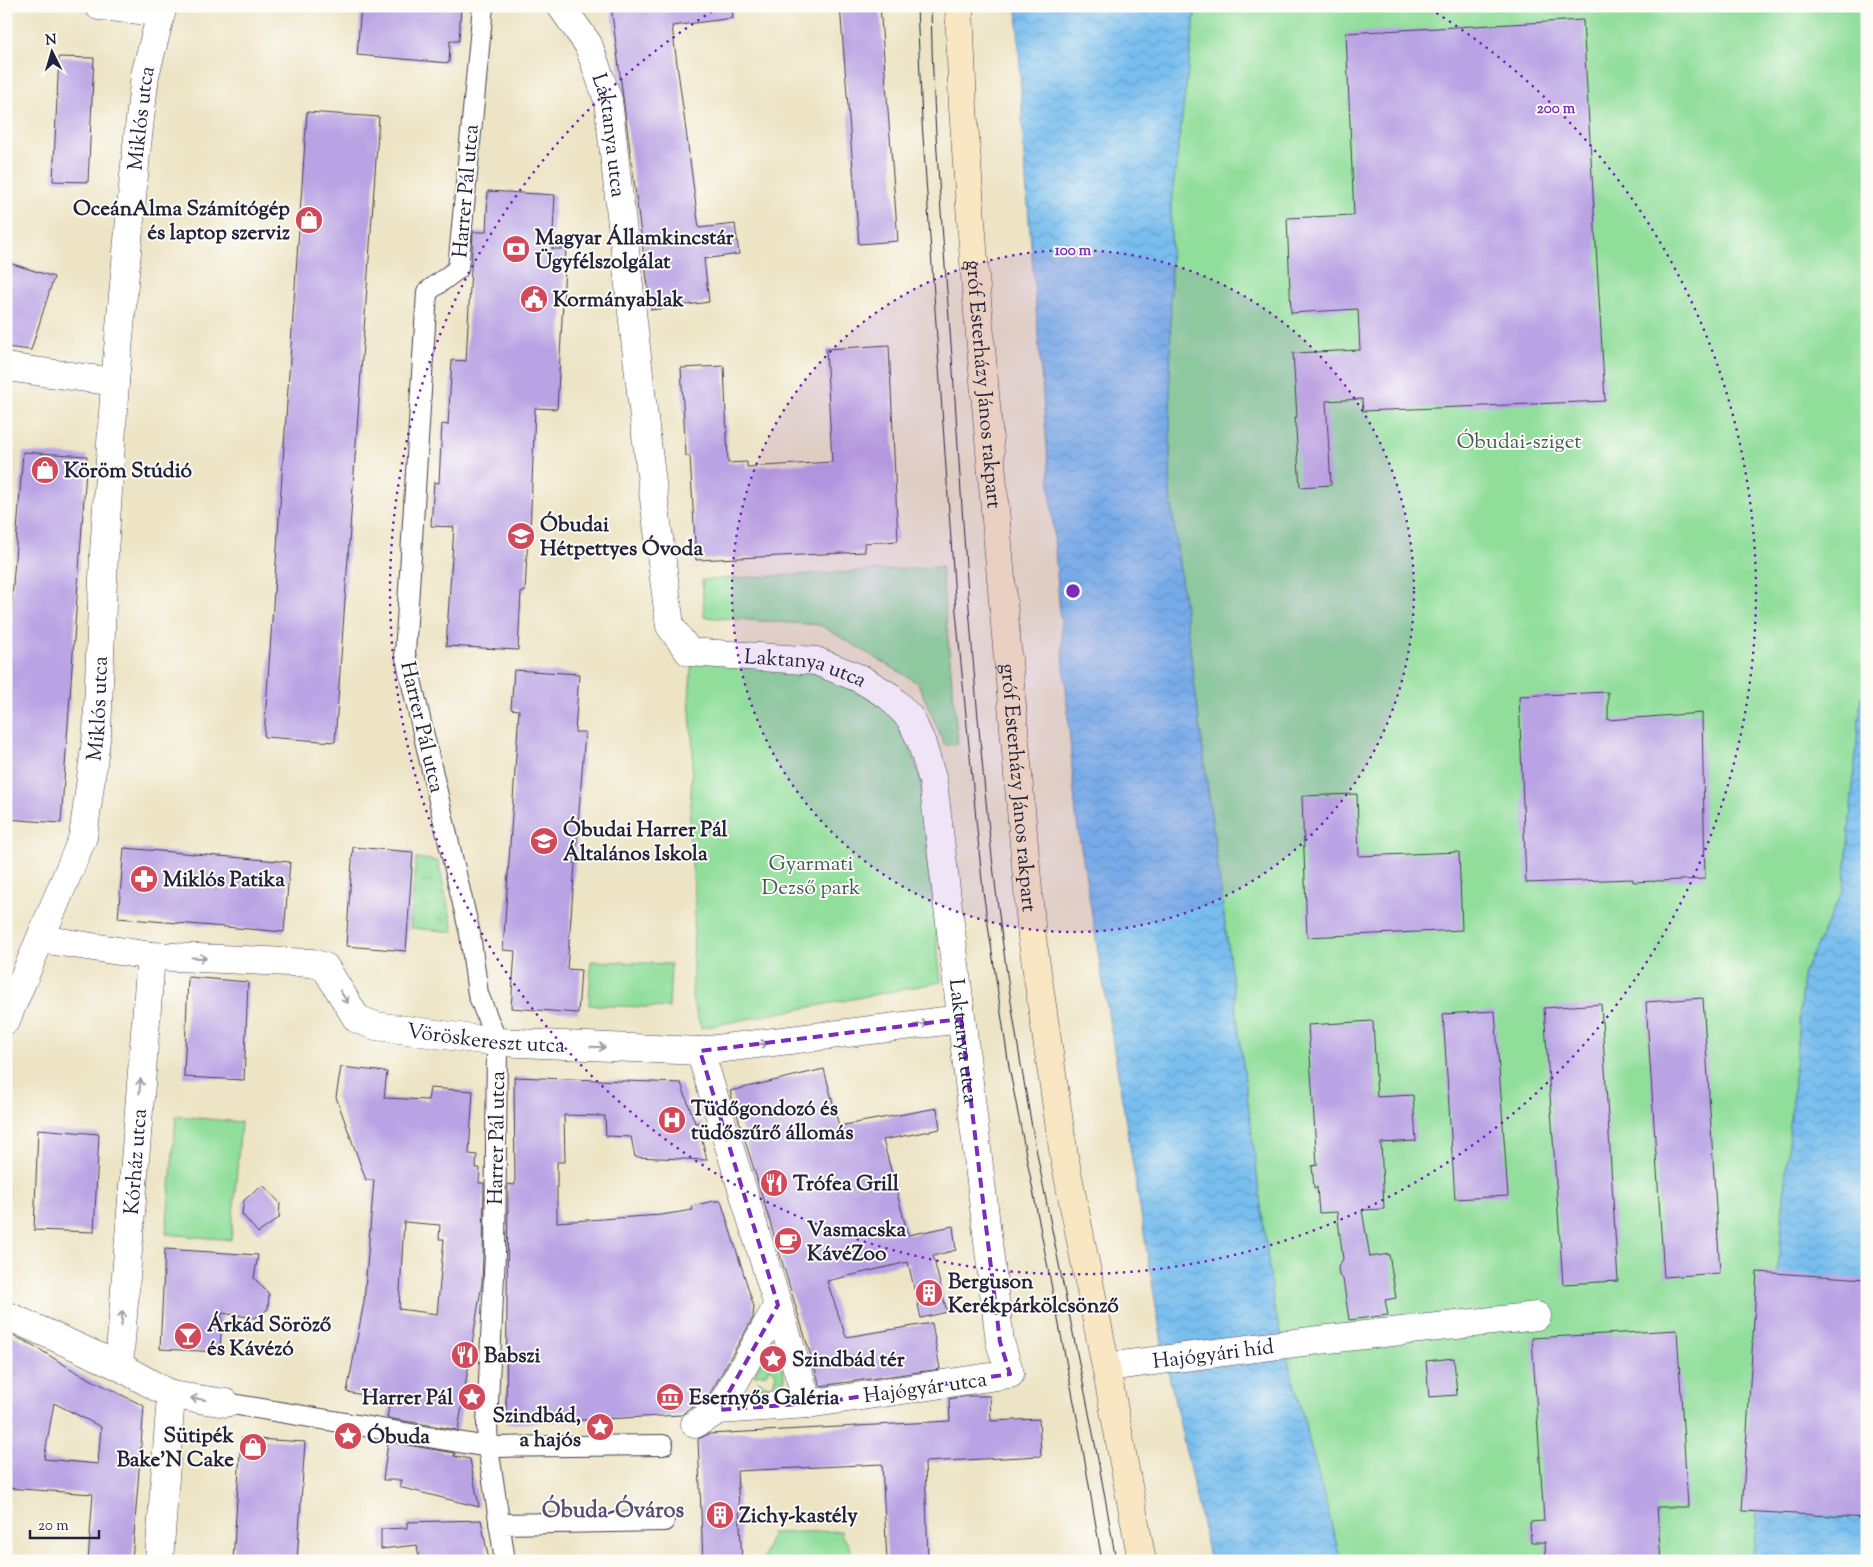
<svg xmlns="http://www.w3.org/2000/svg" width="1873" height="1567" font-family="'Sorts Mill Goudy',serif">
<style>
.grass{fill:url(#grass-tufts);stroke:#5a806b}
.green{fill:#91de9b;stroke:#5a806b}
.water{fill:url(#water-waves);stroke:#4c7094}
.building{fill:#b9a3e4;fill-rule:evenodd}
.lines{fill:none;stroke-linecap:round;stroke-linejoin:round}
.pedestrian-casing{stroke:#403f50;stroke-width:22}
.minor-casing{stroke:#403f50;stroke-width:29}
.secondary-casing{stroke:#403f50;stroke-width:29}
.pedestrian{stroke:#fff;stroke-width:20}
.minor{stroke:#fff;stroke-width:28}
.secondary{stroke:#f9e7c3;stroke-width:28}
.tram{stroke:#22223b;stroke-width:1}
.oneway{stroke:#9c9ca7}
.marked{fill:none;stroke:#7b2cbf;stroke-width:4;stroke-dasharray:10 6;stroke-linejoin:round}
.ring{fill:none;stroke:#7b2cbf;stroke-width:2.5;stroke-dasharray:2.5 5}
.labels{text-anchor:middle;stroke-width:4;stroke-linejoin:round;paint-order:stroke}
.street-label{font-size:21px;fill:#22223b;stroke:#fdfcf7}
.poi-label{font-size:21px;font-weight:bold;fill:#22223b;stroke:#fdfcf7;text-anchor:start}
.park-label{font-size:21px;fill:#435a58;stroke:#fdfcf7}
.neighbourhood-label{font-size:22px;font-weight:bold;fill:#574f76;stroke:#fdfcf7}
.centre{fill:#7b2cbf;stroke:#fdfcf7;stroke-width:2.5}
.ring-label{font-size:15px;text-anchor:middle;font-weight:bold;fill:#7b2cbf;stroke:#fdfcf7;stroke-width:4;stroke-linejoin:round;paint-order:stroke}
</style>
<defs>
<pattern id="grass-tufts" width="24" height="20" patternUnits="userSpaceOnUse" patternTransform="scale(1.25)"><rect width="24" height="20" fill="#91de9b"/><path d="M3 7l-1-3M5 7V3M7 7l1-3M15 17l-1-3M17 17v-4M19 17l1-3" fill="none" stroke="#7dbe86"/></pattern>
<pattern id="water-waves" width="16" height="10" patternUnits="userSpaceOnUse" patternTransform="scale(1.25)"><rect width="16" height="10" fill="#77bdee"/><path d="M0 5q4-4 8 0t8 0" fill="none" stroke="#67a2cd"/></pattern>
</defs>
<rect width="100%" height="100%" fill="#fdfcf7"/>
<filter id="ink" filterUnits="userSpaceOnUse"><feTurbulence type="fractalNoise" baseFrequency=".02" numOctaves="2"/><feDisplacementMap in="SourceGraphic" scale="10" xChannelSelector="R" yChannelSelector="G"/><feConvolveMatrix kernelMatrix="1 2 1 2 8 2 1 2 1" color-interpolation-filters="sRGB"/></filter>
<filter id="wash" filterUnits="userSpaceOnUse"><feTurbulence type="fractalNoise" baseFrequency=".0096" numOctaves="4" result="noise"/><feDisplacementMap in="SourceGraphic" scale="20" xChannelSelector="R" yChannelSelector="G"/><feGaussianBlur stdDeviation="1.12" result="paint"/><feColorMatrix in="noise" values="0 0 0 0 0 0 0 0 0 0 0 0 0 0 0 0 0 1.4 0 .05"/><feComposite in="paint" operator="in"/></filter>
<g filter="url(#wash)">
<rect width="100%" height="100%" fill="#ede4c5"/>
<path class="grass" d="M 416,858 L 438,861 L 454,932 L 410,928 Z"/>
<path class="green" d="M 1196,6 L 1867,6 L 1867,691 L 1861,697 L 1844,888 L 1803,974 L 1753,1561 L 1341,1561 L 1274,1307 L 1170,493 L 1171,204 Z
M 941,567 L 958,744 L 945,745 L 918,683 L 820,625 L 704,617 L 702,580 Z
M 692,659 L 813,671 L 857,688 L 886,707 L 903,727 L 920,778 L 941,982 L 701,1028 L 692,999 L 695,899 L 689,830 L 693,752 L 689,698 Z
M 591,961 L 671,964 L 669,1008 L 589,1005 Z
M 176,1116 L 241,1122 L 231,1240 L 166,1234 Z
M 767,1350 L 770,1350 C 779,1354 788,1379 783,1388 L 753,1390 L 750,1389 L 759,1385 L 759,1380 L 765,1385 L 773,1385 L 776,1374 L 770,1367 L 766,1374 L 754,1375 Z
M 841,1531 L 842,1537 C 850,1542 851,1552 851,1561 L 763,1561 C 764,1549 771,1541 771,1533 Z"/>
<path class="water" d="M 1017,6 L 1196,6 L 1171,204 L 1170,493 L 1274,1307 L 1341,1561 L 1210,1561 L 1162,1343 L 1076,817 L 1024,156 Z
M 1867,691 L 1867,1561 L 1753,1561 L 1803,974 L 1844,888 L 1861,697 Z"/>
<g id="blocks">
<path class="building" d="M 361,6 L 461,6 L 459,41 L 450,41 L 449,63 L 357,55 Z
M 611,6 L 732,6 L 733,18 L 672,26 L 699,228 L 735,224 L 739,254 L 704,259 L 709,302 L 651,310 Z
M 840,6 L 880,6 L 898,241 L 859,244 Z
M 1583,20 L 1605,401 L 1363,411 L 1362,399 L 1326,401 L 1331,485 L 1300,487 L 1295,417 L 1297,417 L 1293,353 L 1360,350 L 1358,309 L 1291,313 L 1287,218 L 1354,215 L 1346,33 Z
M 59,57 L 94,58 L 88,182 L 53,181 Z
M 307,112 L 379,117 L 335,742 L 264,737 Z
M 488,191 L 555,195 L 552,249 L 566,249 L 557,409 L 535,408 L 530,534 L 528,534 L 525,592 L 521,592 L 518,650 L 446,646 L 454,527 L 431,526 L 434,482 L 439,483 L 442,424 L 448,425 L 452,360 L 466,361 L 473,232 L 486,232 Z
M 6,262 L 54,277 L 31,350 L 6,347 Z
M 889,345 L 898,541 L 864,543 L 865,552 L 696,560 L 690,456 L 686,456 L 681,368 L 724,366 L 728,463 L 747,462 L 747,467 L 832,462 L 826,349 Z
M 23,452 L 87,456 L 61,823 L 6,819 L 6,678 Z
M 514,670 L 579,674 L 575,732 L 585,732 L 567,969 L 581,970 L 578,1013 L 511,1008 L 515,951 L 503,950 L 519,710 L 511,709 Z
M 1608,692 L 1608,720 L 1702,713 L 1705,879 L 1633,882 L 1633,879 L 1526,883 L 1519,696 Z
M 1357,794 L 1359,856 L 1459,852 L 1462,930 L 1307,937 L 1302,796 Z
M 353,847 L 413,852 L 406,951 L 346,946 Z
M 124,848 L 290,862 L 284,932 L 118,918 Z
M 188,977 L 248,982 L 244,1080 L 184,1077 Z
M 1703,998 L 1720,1273 L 1664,1277 L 1646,1002 Z
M 1601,1004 L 1618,1281 L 1563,1284 L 1544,1008 Z
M 1495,1011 L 1508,1196 L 1455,1199 L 1443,1014 Z
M 1373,1021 L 1377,1097 L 1413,1095 L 1416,1141 L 1381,1143 L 1384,1209 L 1362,1210 L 1370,1257 L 1389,1254 L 1396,1298 L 1385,1300 L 1388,1315 L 1349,1320 L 1343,1279 L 1339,1276 L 1338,1267 L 1343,1259 L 1337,1212 L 1319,1213 L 1317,1187 L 1314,1188 L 1312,1166 L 1317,1165 L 1308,1025 Z
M 341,1067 L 387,1072 L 384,1098 L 428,1100 L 430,1088 L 473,1091 L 469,1154 L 477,1155 L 476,1168 L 480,1168 L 479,1183 L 484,1183 L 483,1254 L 482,1283 L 458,1430 L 387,1418 L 390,1400 L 347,1392 L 364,1302 L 374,1180 L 366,1180 L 336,1097 ZM 404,1222 L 440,1225 L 439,1239 L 444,1239 L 437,1314 L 399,1309 Z
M 824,1069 L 839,1126 L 937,1108 L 940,1129 L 883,1140 L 908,1235 L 953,1226 L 956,1250 L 933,1256 L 947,1312 L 921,1318 L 908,1262 L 827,1281 L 846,1337 L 932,1323 L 940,1369 L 820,1386 L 730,1091 Z
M 514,1077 L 681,1083 L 695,1123 L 703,1122 L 702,1140 L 707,1160 L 635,1157 L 631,1137 L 606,1136 L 605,1116 L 564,1115 L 565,1162 L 557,1162 L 557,1222 L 661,1215 L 693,1210 L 691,1206 L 714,1201 L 721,1201 L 754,1307 L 753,1318 L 707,1399 L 687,1410 L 682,1415 L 506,1424 L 508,1184 L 515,1185 Z
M 38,1129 L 99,1134 L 94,1232 L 34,1230 Z
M 263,1185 L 280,1203 L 279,1218 L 258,1233 L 242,1214 L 244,1200 Z
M 165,1249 L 258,1255 L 254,1278 L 269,1294 L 268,1309 L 255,1318 L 222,1313 L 220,1352 L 160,1349 Z
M 1757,1272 L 1867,1279 L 1867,1518 L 1742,1511 Z
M 1677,1330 L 1688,1507 L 1657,1507 L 1661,1561 L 1546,1561 L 1545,1542 L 1531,1542 L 1530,1522 L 1544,1521 L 1532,1338 Z
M 6,1332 L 31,1344 L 76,1372 L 144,1406 L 132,1561 L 88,1561 L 93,1494 L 6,1488 ZM 54,1403 L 101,1427 L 98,1464 L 44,1459 Z
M 1454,1358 L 1457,1395 L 1429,1397 L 1426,1361 Z
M 967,1396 L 990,1396 L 991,1421 L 1039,1419 L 1041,1456 L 925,1462 L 928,1561 L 887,1561 L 882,1464 L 737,1471 L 742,1561 L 703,1561 L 698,1439 L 709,1434 L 950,1421 L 949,1399 Z
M 241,1438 L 305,1442 L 297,1561 L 233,1561 Z
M 388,1442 L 455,1453 L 454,1456 L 470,1459 L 479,1507 L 399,1487 L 401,1480 L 383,1480 Z
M 481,1520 L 489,1561 L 419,1561 L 417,1545 L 381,1549 L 381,1529 L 407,1528 L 407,1522 Z"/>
</g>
</g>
<g filter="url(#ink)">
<use href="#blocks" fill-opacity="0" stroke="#403f50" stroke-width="1"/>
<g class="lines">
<defs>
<path id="pedestrian" d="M 483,6 L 458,269 L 427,292 L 405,654 L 470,934 L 478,994 L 497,1042 L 495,1254 L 487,1424 L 488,1447 L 505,1561
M 226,1403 L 488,1447 L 663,1445
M 499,1524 L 664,1521"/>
<g id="minor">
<path d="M 99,6 L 161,12"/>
<path id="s1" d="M 561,6 L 588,44 L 608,100 L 645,427 L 670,626 L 689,652 L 816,661 L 861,679 L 889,696 L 910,718 L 921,741 L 933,781 L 1000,1342 L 1010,1374 L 808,1404 L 719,1410 L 695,1424"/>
<path d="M 6,367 L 115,382"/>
<path id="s2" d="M 41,939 L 151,956 L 312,963 L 325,967 L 357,1019 L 376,1026 L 497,1042 L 700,1051 L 961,1019"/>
<path id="s3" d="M 6,1020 L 83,837 L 97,733 L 104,553 L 115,382 L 136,154 L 145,75 L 163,6"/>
<path d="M 700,1051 L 808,1404"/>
<path d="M 6,1315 L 119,1366 L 171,1395 L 226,1403"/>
<path id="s4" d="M 119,1366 L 151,956"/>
<path id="s5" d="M 1106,1367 L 1319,1340 L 1537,1316"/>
<path d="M 719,1410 L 778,1305"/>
<path d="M 159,1561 L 171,1395"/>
</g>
<g id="secondary">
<path id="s6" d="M 959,6 L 963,108 L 976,289 L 1032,937 L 1064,1156 L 1106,1367 L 1142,1561"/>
</g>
</defs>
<use href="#pedestrian" class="pedestrian-casing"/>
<use href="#minor" class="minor-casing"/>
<use href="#secondary" class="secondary-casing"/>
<use href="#pedestrian" class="pedestrian"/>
<use href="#minor" class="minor"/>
<use href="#secondary" class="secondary"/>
<path class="tram" d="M 917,6 L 922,122 L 956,612 L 983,891 L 1009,1067 L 1080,1433 L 1102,1561
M 931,6 C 933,138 946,268 955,399 C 969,622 984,845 1021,1065 C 1049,1231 1089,1395 1116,1561"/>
</g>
<defs><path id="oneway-shaft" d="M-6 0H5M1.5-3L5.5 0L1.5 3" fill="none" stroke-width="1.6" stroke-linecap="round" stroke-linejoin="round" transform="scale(1.25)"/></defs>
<g class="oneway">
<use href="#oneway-shaft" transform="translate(199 958) rotate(3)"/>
<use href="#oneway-shaft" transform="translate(344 997) rotate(58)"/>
<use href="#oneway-shaft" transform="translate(921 1024) rotate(-7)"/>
<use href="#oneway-shaft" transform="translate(760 1044) rotate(-7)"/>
<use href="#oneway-shaft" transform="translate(598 1047) rotate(2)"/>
<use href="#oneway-shaft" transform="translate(140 1086) rotate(-85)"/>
<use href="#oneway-shaft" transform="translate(122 1318) rotate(-86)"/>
<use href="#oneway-shaft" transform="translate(198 1399) rotate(-172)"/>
</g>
</g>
<path class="marked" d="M 961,1019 L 1000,1342 L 1010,1374 L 824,1402 L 719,1410 L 778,1305 L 700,1051 Z"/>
<circle cx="1073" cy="591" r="341" fill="#7b2cbf" fill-opacity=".12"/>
<g class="ring">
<circle cx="1073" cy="591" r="341"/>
<path d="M1430 9A683 683 0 1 1 716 9"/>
</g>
<defs>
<symbol id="shop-disc" viewBox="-11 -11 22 22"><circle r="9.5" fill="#d1495b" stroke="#fdfcf7"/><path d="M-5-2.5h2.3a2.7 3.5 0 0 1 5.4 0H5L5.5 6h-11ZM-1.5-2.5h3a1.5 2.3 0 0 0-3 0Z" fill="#fff"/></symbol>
<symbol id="bank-disc" viewBox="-11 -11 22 22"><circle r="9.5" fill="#d1495b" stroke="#fdfcf7"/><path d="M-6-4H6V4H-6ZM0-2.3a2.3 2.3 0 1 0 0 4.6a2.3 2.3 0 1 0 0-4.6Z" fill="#fff"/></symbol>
<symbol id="civic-disc" viewBox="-11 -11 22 22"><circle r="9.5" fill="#d1495b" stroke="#fdfcf7"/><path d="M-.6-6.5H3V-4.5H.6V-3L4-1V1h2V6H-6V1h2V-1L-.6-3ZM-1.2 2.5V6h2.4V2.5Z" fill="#fff"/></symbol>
<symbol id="school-disc" viewBox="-11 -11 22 22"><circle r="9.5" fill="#d1495b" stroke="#fdfcf7"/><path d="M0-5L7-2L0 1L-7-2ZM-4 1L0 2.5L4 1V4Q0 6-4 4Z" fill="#fff"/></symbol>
<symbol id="pharmacy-disc" viewBox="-11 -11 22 22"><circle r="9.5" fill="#d1495b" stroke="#fdfcf7"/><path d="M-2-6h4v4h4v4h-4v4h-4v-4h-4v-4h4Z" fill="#fff"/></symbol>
<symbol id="hospital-disc" viewBox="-11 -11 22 22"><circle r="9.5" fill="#d1495b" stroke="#fdfcf7"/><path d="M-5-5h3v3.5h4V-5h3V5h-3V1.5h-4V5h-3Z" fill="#fff"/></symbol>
<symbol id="restaurant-disc" viewBox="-11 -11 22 22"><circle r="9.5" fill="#d1495b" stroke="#fdfcf7"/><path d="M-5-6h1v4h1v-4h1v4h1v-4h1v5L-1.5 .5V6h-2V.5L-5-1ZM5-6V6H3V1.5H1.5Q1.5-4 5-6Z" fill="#fff"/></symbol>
<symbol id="cafe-disc" viewBox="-11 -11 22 22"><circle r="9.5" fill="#d1495b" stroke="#fdfcf7"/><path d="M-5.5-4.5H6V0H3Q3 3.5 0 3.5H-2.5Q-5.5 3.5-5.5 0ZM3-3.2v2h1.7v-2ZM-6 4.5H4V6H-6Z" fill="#fff"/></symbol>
<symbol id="building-disc" viewBox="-11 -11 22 22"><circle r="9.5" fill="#d1495b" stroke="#fdfcf7"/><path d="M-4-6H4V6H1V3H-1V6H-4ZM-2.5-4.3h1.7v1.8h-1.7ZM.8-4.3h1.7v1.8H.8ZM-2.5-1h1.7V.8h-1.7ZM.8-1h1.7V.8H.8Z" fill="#fff"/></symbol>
<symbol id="bar-disc" viewBox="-11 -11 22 22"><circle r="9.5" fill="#d1495b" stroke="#fdfcf7"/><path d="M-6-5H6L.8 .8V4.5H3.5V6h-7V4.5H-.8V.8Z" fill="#fff"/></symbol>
<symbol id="sight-disc" viewBox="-11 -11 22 22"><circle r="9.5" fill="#d1495b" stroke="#fdfcf7"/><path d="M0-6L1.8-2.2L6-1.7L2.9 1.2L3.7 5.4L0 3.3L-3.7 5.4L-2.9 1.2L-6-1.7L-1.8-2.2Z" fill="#fff"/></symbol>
<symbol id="museum-disc" viewBox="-11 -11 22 22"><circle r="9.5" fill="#d1495b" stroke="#fdfcf7"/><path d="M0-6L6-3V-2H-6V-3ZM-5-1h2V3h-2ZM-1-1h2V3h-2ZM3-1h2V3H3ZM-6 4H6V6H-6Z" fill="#fff"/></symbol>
</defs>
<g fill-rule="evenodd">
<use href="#shop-disc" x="293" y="204" width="32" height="32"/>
<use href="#bank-disc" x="500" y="233" width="32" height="32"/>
<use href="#civic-disc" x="518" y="283" width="32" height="32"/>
<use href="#shop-disc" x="29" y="454" width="32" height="32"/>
<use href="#school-disc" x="505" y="520" width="32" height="32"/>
<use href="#school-disc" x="528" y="825" width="32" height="32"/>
<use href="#pharmacy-disc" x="128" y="863" width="32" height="32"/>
<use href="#hospital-disc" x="656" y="1104" width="32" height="32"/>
<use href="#restaurant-disc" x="758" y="1167" width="32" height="32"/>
<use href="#cafe-disc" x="772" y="1225" width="32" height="32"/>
<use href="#building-disc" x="913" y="1277" width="32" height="32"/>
<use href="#bar-disc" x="172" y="1320" width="32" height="32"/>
<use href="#restaurant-disc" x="449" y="1339" width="32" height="32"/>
<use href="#sight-disc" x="757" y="1343" width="32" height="32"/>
<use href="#sight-disc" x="456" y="1381" width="32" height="32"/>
<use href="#museum-disc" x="654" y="1381" width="32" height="32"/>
<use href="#sight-disc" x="584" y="1411" width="32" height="32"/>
<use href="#sight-disc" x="332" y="1420" width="32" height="32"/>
<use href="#shop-disc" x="237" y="1431" width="32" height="32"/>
<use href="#building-disc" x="704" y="1499" width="32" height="32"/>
</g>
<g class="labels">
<g class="street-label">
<text dy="7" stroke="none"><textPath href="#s3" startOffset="920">Miklós utca</textPath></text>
<text dy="7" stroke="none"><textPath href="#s1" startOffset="141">Laktanya utca</textPath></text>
<text transform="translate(465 191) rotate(-85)" y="7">Harrer Pál utca</text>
<text dy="7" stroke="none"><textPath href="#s6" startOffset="379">gróf Esterházy János rakpart</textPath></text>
<text dy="7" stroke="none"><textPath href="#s1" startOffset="786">Laktanya utca</textPath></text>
<text dy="7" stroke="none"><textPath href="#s3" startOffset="328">Miklós utca</textPath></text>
<text transform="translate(423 727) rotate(77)" y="7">Harrer Pál utca</text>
<text dy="7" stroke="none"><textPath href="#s6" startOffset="784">gróf Esterházy János rakpart</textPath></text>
<text dy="7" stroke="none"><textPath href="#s2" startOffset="478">Vöröskereszt utca</textPath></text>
<text dy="7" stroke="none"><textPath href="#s1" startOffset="1236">Laktanya utca</textPath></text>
<text transform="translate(496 1138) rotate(-89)" y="7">Harrer Pál utca</text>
<text dy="7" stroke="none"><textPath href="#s4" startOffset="205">Kórház utca</textPath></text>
<text dy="7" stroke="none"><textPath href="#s5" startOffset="108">Hajógyári híd</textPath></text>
<text transform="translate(925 1387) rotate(-8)" y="7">Hajógyár utca</text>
</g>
<g class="poi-label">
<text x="290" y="215" text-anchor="end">OceánAlma Számítógép<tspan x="290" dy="24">és laptop szerviz</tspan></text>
<text x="535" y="244">Magyar Államkincstár<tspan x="535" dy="24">Ügyfélszolgálat</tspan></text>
<text x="553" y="306">Kormányablak</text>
<text x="64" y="477">Köröm Stúdió</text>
<text x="540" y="531">Óbudai<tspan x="540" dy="24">Hétpettyes Óvoda</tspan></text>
<text x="563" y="836">Óbudai Harrer Pál<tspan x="563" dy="24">Általános Iskola</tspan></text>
<text x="163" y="886">Miklós Patika</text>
<text x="691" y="1115">Tüdőgondozó és<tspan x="691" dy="24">tüdőszűrő állomás</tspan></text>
<text x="793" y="1190">Trófea Grill</text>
<text x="807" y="1236">Vasmacska<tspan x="807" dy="24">KávéZoo</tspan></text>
<text x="948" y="1288">Berguson<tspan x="948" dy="24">Kerékpárkölcsönző</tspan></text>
<text x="207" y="1331">Árkád Söröző<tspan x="207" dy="24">és Kávézó</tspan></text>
<text x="484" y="1362">Babszi</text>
<text x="792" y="1366">Szindbád tér</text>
<text x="453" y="1404" text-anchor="end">Harrer Pál</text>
<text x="689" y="1404">Esernyős Galéria</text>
<text x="581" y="1422" text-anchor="end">Szindbád,<tspan x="581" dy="24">a hajós</tspan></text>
<text x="234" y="1442" text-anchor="end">Sütipék<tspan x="234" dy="24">Bake'N Cake</tspan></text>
<text x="367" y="1443">Óbuda</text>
<text x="739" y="1522">Zichy-kastély</text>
</g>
<g class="park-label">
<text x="1519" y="448">Óbudai-sziget</text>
<text x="811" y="870">Gyarmati<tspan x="811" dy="24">Dezső park</tspan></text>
</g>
<g class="neighbourhood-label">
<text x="613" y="1517">Óbuda-Óváros</text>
</g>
</g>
<circle cx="1073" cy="591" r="8" class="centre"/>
<g class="ring-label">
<text x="1556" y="113">200 m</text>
<text x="1073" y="255">100 m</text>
</g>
<rect width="1873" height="1567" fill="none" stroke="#fdfcf7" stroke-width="25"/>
<g transform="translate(52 52) rotate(355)" stroke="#fdfcf7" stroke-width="4" paint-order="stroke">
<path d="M0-4L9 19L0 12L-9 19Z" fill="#22223b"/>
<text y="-8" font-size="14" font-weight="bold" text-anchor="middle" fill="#22223b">N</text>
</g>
<path d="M30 1530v8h69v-8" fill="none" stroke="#22223b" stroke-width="2.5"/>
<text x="38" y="1530" font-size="15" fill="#22223b" stroke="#fdfcf7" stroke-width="4" paint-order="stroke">20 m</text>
</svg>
